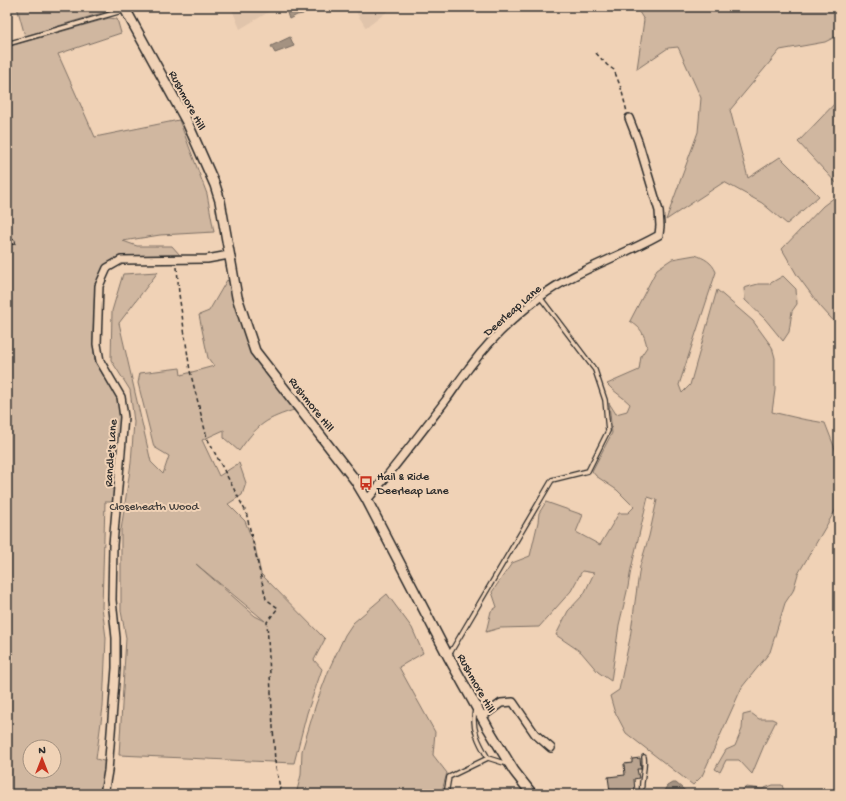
<svg xmlns="http://www.w3.org/2000/svg" width="846" height="801" font-family="'Gochi Hand',sans-serif">
<style>
.built{fill:#e0c4ab}
.green{fill:#d0b7a0;stroke:#7e7166;fill-rule:evenodd}
.water{fill:#a49281;stroke:#74695f}
.building{fill:#baa490;stroke:#2b2b2b}
.lines{fill:none;stroke-linecap:round;stroke-linejoin:round}
.service-casing{stroke:#2b2b2b;stroke-width:6}
.minor-casing{stroke:#2b2b2b;stroke-width:10}
.tertiary-casing{stroke:#2b2b2b;stroke-width:12}
.path{stroke:#2b2b2b;stroke-width:1.5;stroke-dasharray:4 3;stroke-linecap:butt}
.service{stroke:#f0d2b6;stroke-width:3.5}
.minor{stroke:#f0d2b6;stroke-width:7}
.tertiary{stroke:#f0d2b6;stroke-width:9}
.labels{text-anchor:middle;stroke-width:4;stroke-linejoin:round;paint-order:stroke}
.street-label{font-size:12px;fill:#2b2b2b;stroke:#f0d2b6}
.poi-label{font-size:12px;fill:#2b2b2b;stroke:#f0d2b6;text-anchor:start}
.park-label{font-size:12px;fill:#44403d;stroke:#f0d2b6}
</style>
<rect width="100%" height="100%" fill="#f0d2b6"/>
<filter id="ink" filterUnits="userSpaceOnUse"><feTurbulence type="fractalNoise" baseFrequency=".025" numOctaves="2"/><feDisplacementMap in="SourceGraphic" scale="8" xChannelSelector="R" yChannelSelector="G"/><feConvolveMatrix kernelMatrix="1 2 1 2 8 2 1 2 1" color-interpolation-filters="sRGB"/></filter>
<g filter="url(#ink)">
<path class="built" d="M 231,7 L 277,7 L 240,29 Z
M 353,7 L 393,7 L 366,28 Z"/>
<path class="green" d="M 17,7 L 109,7 L 105,12 L 25,36 Z
M 636,7 L 839,7 L 839,35 L 825,42 L 780,50 L 730,110 L 748,178 L 780,157 L 819,196 L 787,224 L 762,203 L 724,182 L 666,220 L 698,132 L 701,98 L 678,47 L 668,48 L 637,69 L 644,20 Z
M 109,18 L 117,19 L 121,33 L 58,54 L 95,137 L 179,120 L 207,194 L 214,232 L 160,235 L 123,241 L 137,246 L 172,246 L 180,255 L 119,256 L 105,265 L 95,284 L 93,344 L 95,362 L 118,399 L 120,421 L 113,502 L 105,502 L 102,607 L 106,638 L 103,707 L 96,759 L 111,763 L 107,794 L 7,794 L 7,47 ZM 30,747 L 54,747 L 54,771 L 30,771 Z
M 839,99 L 839,186 L 798,142 Z
M 839,194 L 839,327 L 820,306 L 797,275 L 782,249 L 823,206 Z
M 695,255 C 704,258 712,262 716,272 L 679,385 L 682,393 L 690,385 L 717,290 L 753,321 L 772,347 L 775,358 L 775,390 L 772,412 L 802,419 L 825,423 L 839,459 L 839,504 L 798,574 L 793,591 L 785,603 L 770,652 L 742,687 L 702,776 L 693,785 L 626,733 L 614,710 L 610,696 L 619,690 L 630,638 L 640,566 L 649,536 L 657,500 L 648,497 L 631,569 L 628,587 L 619,625 L 611,681 L 598,672 L 581,652 L 556,635 L 568,611 L 584,594 L 594,573 L 582,571 L 571,591 L 539,627 L 500,628 L 486,632 L 491,611 L 497,607 L 492,592 L 512,563 L 530,556 L 538,522 L 539,513 L 546,502 L 583,515 L 576,532 L 600,545 L 619,513 L 628,513 L 634,507 L 617,490 L 596,476 L 592,471 L 612,433 L 609,403 L 616,414 L 627,411 L 630,404 C 622,396 614,392 607,384 L 639,370 L 641,356 L 647,347 C 644,333 641,328 630,321 L 657,269 L 672,259 Z
M 158,272 L 119,323 L 151,462 L 163,474 L 169,456 L 154,447 L 138,383 L 140,373 L 180,368 L 181,375 L 214,366 L 208,358 L 199,315 L 209,311 L 227,280 L 232,285 L 254,354 L 297,409 C 265,419 258,424 239,451 L 224,438 L 224,430 L 202,440 L 219,476 L 239,463 L 246,483 L 242,495 L 228,504 L 245,521 L 255,547 L 261,574 L 325,639 L 314,660 L 322,669 L 307,713 L 294,763 L 119,755 L 126,638 L 121,611 L 121,530 L 131,463 L 134,422 L 130,390 L 111,360 L 112,311 L 123,274 ZM 196,564 L 265,621 L 255,616 Z
M 783,276 L 796,289 L 797,304 L 792,311 L 789,332 L 783,341 L 765,319 L 745,300 L 744,288 L 758,284 L 769,284 Z
M 387,594 L 412,628 L 423,653 L 399,667 L 435,732 L 433,755 L 447,773 L 441,794 L 296,794 L 301,775 L 302,751 L 316,704 L 330,667 L 345,635 L 353,623 Z
M 751,713 L 759,719 L 772,719 L 776,721 L 765,743 L 752,774 L 739,760 L 726,760 L 720,772 L 715,769 L 726,750 L 735,746 L 742,729 L 743,715 Z
M 773,785 L 782,785 L 785,794 L 705,794 L 716,790 L 739,793 L 746,787 L 762,789 Z"/>
<path class="water" d="M 296,7 L 303,7 L 305,10 L 303,14 L 297,15 L 289,19 L 287,13 L 290,8 Z
M 290,37 L 294,46 L 275,53 L 271,46 Z
M 672,783 L 676,783 L 689,794 L 662,794 L 667,786 Z"/>
<path class="building" d="M 640,758 L 641,769 L 637,769 L 639,778 L 634,779 L 635,792 L 620,794 L 619,790 L 610,791 L 608,777 L 625,775 L 624,764 L 632,763 L 632,759 Z"/>
<g class="lines">
<defs>
<path id="service" d="M 7,44 L 125,10
M 7,241 L 13,242
M 449,655 L 552,480 L 588,471 L 608,431 L 605,400 L 595,370 L 540,297
M 475,710 C 471,728 479,743 488,758
M 446,794 L 449,777 L 488,758 L 507,764
M 642,794 C 640,780 646,770 644,757"/>
<path id="minor" d="M 367,500 C 395,467 420,434 446,400 C 454,389 461,378 469,368 C 489,341 514,317 540,297 C 576,270 620,257 659,235 L 660,226 L 659,211 L 638,141 L 629,118
M 482,717 L 501,703 L 513,702 L 535,734 L 551,748
M 104,794 L 108,771 L 116,668 L 116,638 L 112,600 L 113,545 L 124,417 L 121,397 L 100,361 L 97,344 L 99,286 L 107,268 L 121,260 L 207,259 L 229,255"/>
<path id="tertiary" d="M 124,7 L 187,122 L 215,185 L 220,201 L 237,297 L 255,351 L 355,480 L 367,500 L 448,656 L 488,728 L 514,771 L 532,794"/>
</defs>
<use href="#service" class="service-casing"/>
<use href="#minor" class="minor-casing"/>
<use href="#tertiary" class="tertiary-casing"/>
<path class="path" d="M 596,53 L 607,65 L 614,70 L 621,88 L 627,112
M 177,267 L 179,294 L 190,371 L 207,438 L 246,512 L 266,599 L 278,608 L 267,622 L 275,762 L 280,788 L 278,794"/>
<use href="#service" class="service"/>
<use href="#minor" class="minor"/>
<use href="#tertiary" class="tertiary"/>
</g>
</g>
<defs>
<symbol id="bus-bare" viewBox="-9 -9 18 18"><path d="M-5-6H5V4H4V6H2V4H-2V6H-4V4H-5ZM-3.5-4V0h7V-4ZM-3.5 1.2v1.5H-2V1.2ZM2 1.2v1.5H3.5V1.2Z" fill="#c8321e" stroke="#f0d2b6" stroke-width="2.5" paint-order="stroke"/></symbol>
</defs>
<g fill-rule="evenodd">
<use href="#bus-bare" x="356" y="473" width="20" height="20"/>
</g>
<g class="labels">
<g class="street-label">
<text transform="translate(188 100) rotate(62)" y="4">Rushmore Hill</text>
<text transform="translate(512 310) rotate(-41)" y="4">Deerleap Lane</text>
<text transform="translate(312 404) rotate(52)" y="4">Rushmore Hill</text>
<text transform="translate(110 453) rotate(-86)" y="4">Randle's Lane</text>
<text transform="translate(477 683) rotate(61)" y="4">Rushmore Hill</text>
</g>
<g class="poi-label">
<text x="377" y="480">Hail &amp; Ride<tspan x="377" dy="14">Deerleap Lane</tspan></text>
</g>
<g class="park-label">
<text x="154" y="510">Closeheath Wood</text>
</g>
</g>
<rect width="846" height="801" fill="none" stroke="#f0d2b6" stroke-width="24"/>
<rect x="12" y="12" width="822" height="777" fill="none" stroke="#2b2b2b" stroke-width="1.5" filter="url(#ink)"/>
<g transform="translate(42 759)"><circle r="19" fill="#f0d2b6" stroke="#a18f7e"/>
<path d="M0-3L7 15L0 10L-7 15Z" fill="#c8321e"/>
<text y="-6" font-size="11" font-weight="bold" text-anchor="middle" fill="#2b2b2b">N</text>
</g>
</svg>
